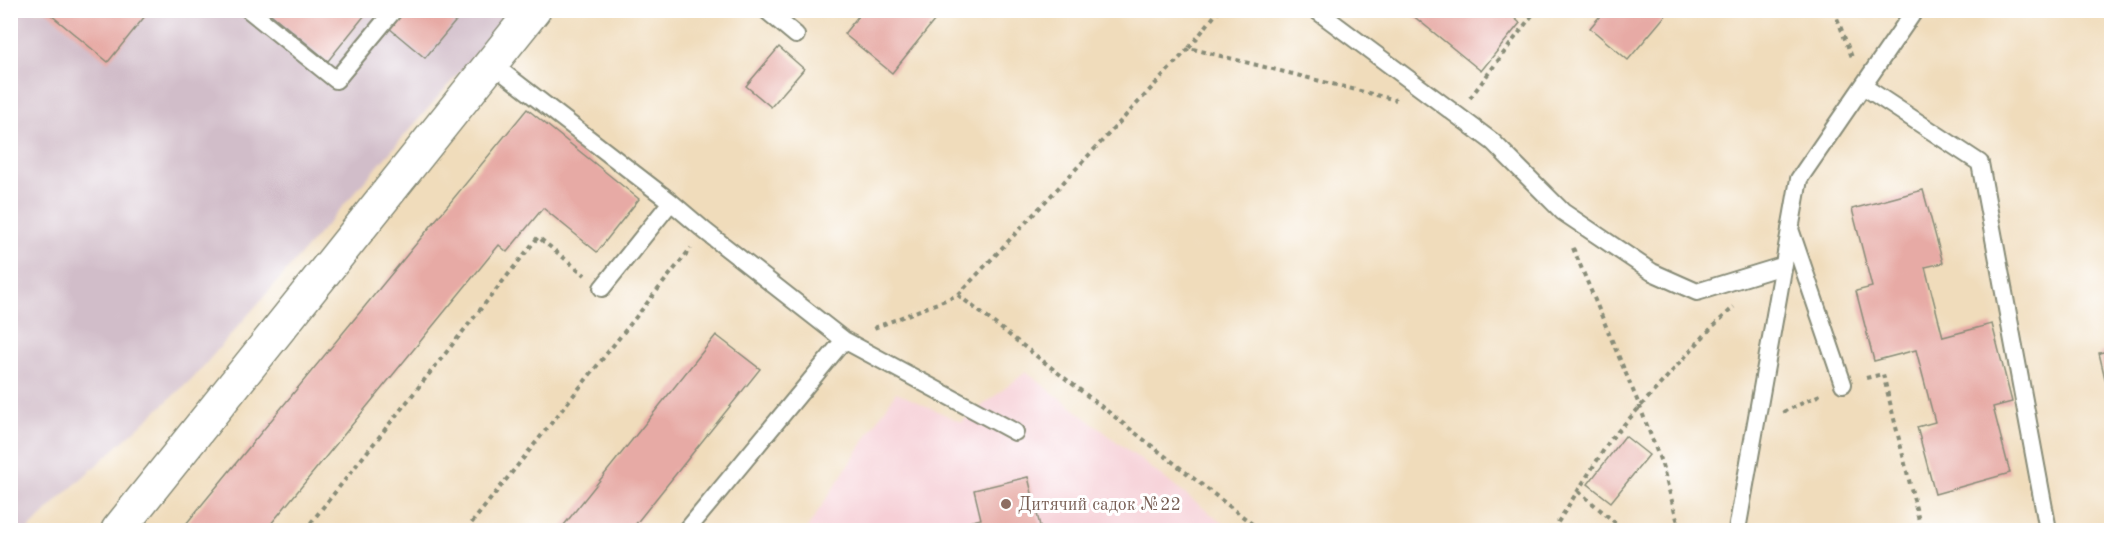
<svg xmlns="http://www.w3.org/2000/svg" width="2122" height="541" font-family="'Old Standard TT',serif">
<style>
.built{fill:#f6cfd6}
.industrial{fill:#d1bdc9}
.building{fill:#e7aaa5}
.lines{fill:none;stroke-linecap:round;stroke-linejoin:round}
.lane-casing{stroke:#888c78;stroke-width:20}
.street-casing{stroke:#888c78;stroke-width:36}
.path{stroke:#888c78;stroke-width:4;stroke-dasharray:4.5 4.5;stroke-linecap:butt}
.lane{stroke:#fff;stroke-width:16}
.street{stroke:#fff;stroke-width:33}
.education-dot{fill:#8d6e63;stroke:#fff;stroke-width:2}
.labels{text-anchor:middle;stroke-width:6;stroke-linejoin:round;paint-order:stroke}
.education-label{font-size:18px;fill:#785e54;stroke:#fff;text-anchor:start}
</style>
<rect width="100%" height="100%" fill="#fff"/>
<filter id="ink" filterUnits="userSpaceOnUse"><feTurbulence type="fractalNoise" baseFrequency=".0167" numOctaves="2"/><feDisplacementMap in="SourceGraphic" scale="12" xChannelSelector="R" yChannelSelector="G"/><feConvolveMatrix kernelMatrix="1 2 1 2 8 2 1 2 1" color-interpolation-filters="sRGB"/></filter>
<filter id="wash" filterUnits="userSpaceOnUse"><feTurbulence type="fractalNoise" baseFrequency=".008" numOctaves="4" result="noise"/><feDisplacementMap in="SourceGraphic" scale="24" xChannelSelector="R" yChannelSelector="G"/><feGaussianBlur stdDeviation="1.35" result="paint"/><feColorMatrix in="noise" values="0 0 0 0 0 0 0 0 0 0 0 0 0 0 0 0 0 1.4 0 .05"/><feComposite in="paint" operator="in"/></filter>
<g filter="url(#wash)">
<rect width="100%" height="100%" fill="#f0dcbb"/>
<path class="built" d="M 1026,372 L 1232,530 L 806,530 L 896,392 L 961,422 Z"/>
<path class="industrial" d="M 10,11 L 513,11 L 194,377 L 60,498 L 28,530 L 10,530 Z"/>
<g id="blocks">
<path class="building" d="M 45,10 L 150,10 L 108,62 Z
M 266,10 L 369,10 L 328,61 Z
M 403,10 L 465,10 L 425,58 L 389,28 Z
M 863,10 L 943,10 L 892,73 L 844,34 Z
M 1406,10 L 1505,10 L 1520,23 L 1481,71 Z
M 1605,10 L 1670,10 L 1628,60 L 1590,28 Z
M 779,47 L 804,69 L 771,107 L 746,86 Z
M 527,109 L 639,199 L 597,252 L 543,208 L 507,252 L 499,245 L 266,530 L 181,530 Z
M 1923,190 L 1943,263 L 1925,267 L 1943,337 L 1992,324 L 2012,402 L 1993,407 L 2010,473 L 1935,494 L 1917,427 L 1935,422 L 1916,350 L 1874,361 L 1856,291 L 1872,287 L 1852,209 Z
M 716,335 L 760,369 L 631,530 L 560,530 Z
M 2112,350 L 2112,404 L 2111,404 L 2099,353 Z
M 1625,436 L 1649,455 L 1611,502 L 1588,484 Z
M 1028,477 L 1041,530 L 936,530 L 981,519 L 974,490 Z"/>
</g>
</g>
<g filter="url(#ink)">
<use href="#blocks" fill-opacity="0" stroke="#888c78" stroke-width="1.5"/>
<g class="lines">
<defs>
<path id="lane" d="M 249,10 L 336,80 L 394,10
M 766,10 L 796,35
M 1316,10 L 1493,142 L 1563,212 L 1652,272 L 1697,292 L 1782,266
M 492,64 L 671,202 L 705,231 L 844,340 L 687,530
M 1863,86 L 1980,163 L 2048,530
M 1790,229 L 1843,384
M 602,288 L 671,202
M 844,340 L 1015,432
M 1737,530 L 1799,179 L 1915,10"/>
<path id="street" d="M 118,530 L 534,10"/>
</defs>
<use href="#lane" class="lane-casing"/>
<use href="#street" class="street-casing"/>
<path class="path" d="M 1834,10 L 1853,60
M 1189,48 L 1219,10
M 1470,98 L 1536,10
M 1573,248 L 1640,407 L 1662,465 L 1680,530
M 958,295 L 1189,48 L 1396,100
M 874,328 L 958,295 L 1260,530
M 1866,378 L 1883,374 L 1921,529 L 1930,530
M 1783,412 L 1822,394
M 1578,491 L 1624,530
M 305,530 L 538,237 L 585,275
M 466,530 L 691,248
M 1553,530 L 1610,440 L 1713,326 L 1734,307
M 2011,530 L 2025,527"/>
<use href="#lane" class="lane"/>
<use href="#street" class="street"/>
</g>
</g>
<circle class="education-dot" cx="1006" cy="504" r="6"/>
<g class="labels">
<g class="education-label">
<text x="1018" y="510">Дитячий садок №22</text>
</g>
</g>
<rect width="2122" height="541" fill="none" stroke="#fff" stroke-width="36"/>
</svg>
